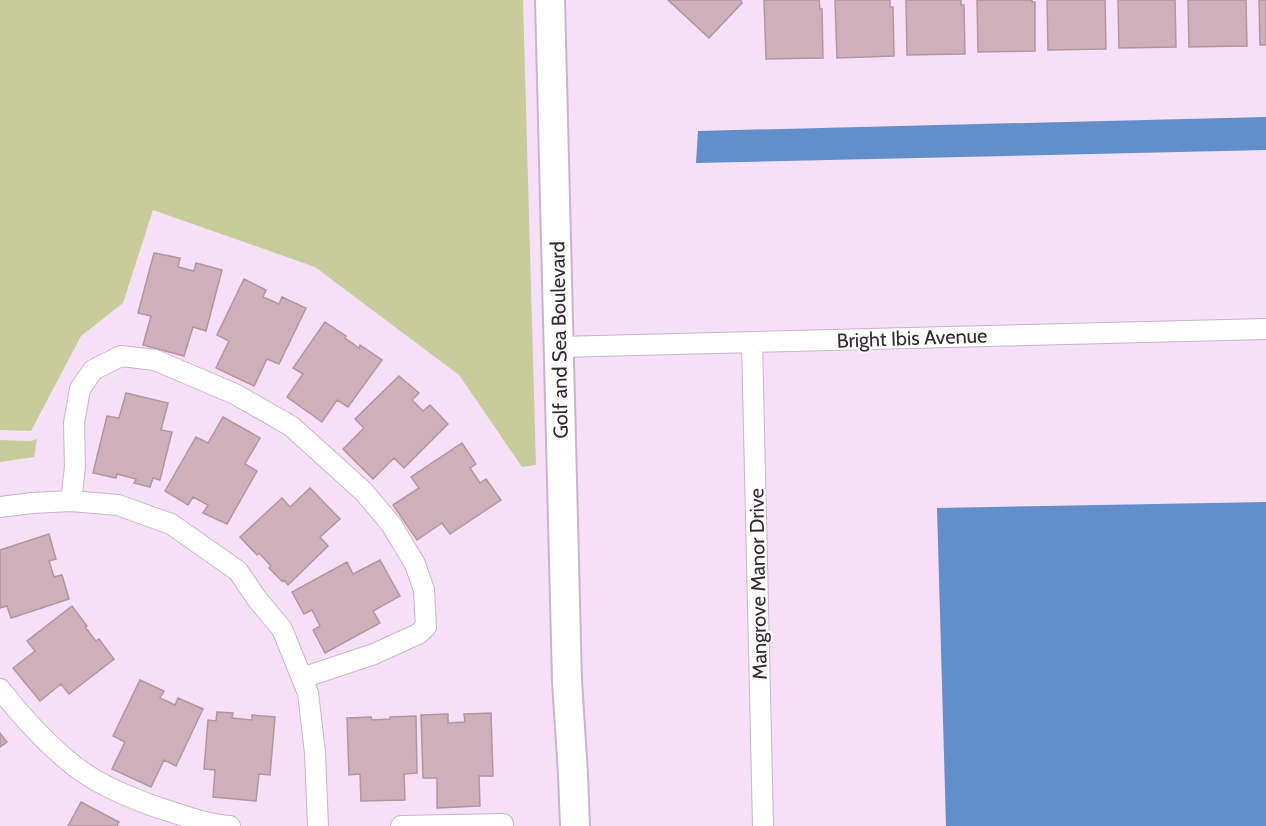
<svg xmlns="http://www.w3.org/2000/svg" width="1266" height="826" font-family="Cabin,sans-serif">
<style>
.green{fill:#c7cd9a}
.water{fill:#628fca}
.building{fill:#ceafba;stroke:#b2959f;stroke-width:1.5}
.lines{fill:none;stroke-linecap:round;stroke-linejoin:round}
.street-casing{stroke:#c9b4c9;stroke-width:22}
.secondary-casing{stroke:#c9b4c9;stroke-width:32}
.street{stroke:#fff;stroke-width:20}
.secondary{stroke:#fff;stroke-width:28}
.labels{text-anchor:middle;stroke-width:4.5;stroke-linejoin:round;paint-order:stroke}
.street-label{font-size:20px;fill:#332a33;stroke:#fff}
</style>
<rect width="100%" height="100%" fill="#f6e0f7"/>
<path class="green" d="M 0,0 L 523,0 L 536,465 L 522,467 L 459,375 L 315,267 L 153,210 L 123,303 L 81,336 L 31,431 L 0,430 Z
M 37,439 L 34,457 L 0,462 L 0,440 L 31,441 Z"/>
<path class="water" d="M 1266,117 L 1266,150 L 696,163 L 698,131 Z
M 1266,502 L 1266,826 L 946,826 L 937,508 Z"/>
<path class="building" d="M 668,0 L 741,0 L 742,3 L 709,38 Z
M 764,0 L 819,0 L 820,9 L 822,9 L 823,58 L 766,59 Z
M 835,0 L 890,0 L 890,7 L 893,7 L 894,56 L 837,58 Z
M 906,0 L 961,0 L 961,5 L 964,5 L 965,54 L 907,55 Z
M 977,0 L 1032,0 L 1032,2 L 1035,2 L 1035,51 L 978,52 Z
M 1047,0 L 1105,0 L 1106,49 L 1048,50 Z
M 1118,0 L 1175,0 L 1176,47 L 1119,48 Z
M 1188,0 L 1246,0 L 1247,46 L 1189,47 Z
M 1259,0 L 1266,0 L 1266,45 L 1260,45 Z
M 154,253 L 180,258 L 178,267 L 194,271 L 196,263 L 222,270 L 206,331 L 193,327 L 184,356 L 143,345 L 151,316 L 138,313 Z
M 244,279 L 266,290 L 263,297 L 279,304 L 282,297 L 306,308 L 279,364 L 267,359 L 254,386 L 216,368 L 229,341 L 217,335 Z
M 325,322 L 346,336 L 345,338 L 359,348 L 360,345 L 382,360 L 348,407 L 337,400 L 322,422 L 287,397 L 303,374 L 293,368 Z
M 399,376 L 419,393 L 412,400 L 423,411 L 430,405 L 448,424 L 404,468 L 394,458 L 373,479 L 343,449 L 364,428 L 355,419 Z
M 126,393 L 168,403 L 161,430 L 172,432 L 160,480 L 153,478 L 150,487 L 134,483 L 136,479 L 117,474 L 116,478 L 93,473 L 107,416 L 119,418 Z
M 223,417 L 260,438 L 245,464 L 257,471 L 227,524 L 203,513 L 208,505 L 193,497 L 188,505 L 165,491 L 196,437 L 208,443 Z
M 462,443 L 476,464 L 470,468 L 480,483 L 486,479 L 501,500 L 450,534 L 442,523 L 417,540 L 393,505 L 419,488 L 411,477 Z
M 310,488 L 340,519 L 320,537 L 328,546 L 288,585 L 284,580 L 282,581 L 269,568 L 271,566 L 259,553 L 257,555 L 240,537 L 282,498 L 290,507 Z
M 49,534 L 56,559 L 49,561 L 54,577 L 62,575 L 69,599 L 11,618 L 7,606 L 0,608 L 0,550 Z
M 380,560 L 400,596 L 373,611 L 380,623 L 325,653 L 313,630 L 320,626 L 312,610 L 304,614 L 292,592 L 347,562 L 353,574 Z
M 72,606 L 87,626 L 85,627 L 96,641 L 99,639 L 114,659 L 69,694 L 61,684 L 40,701 L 13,668 L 35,651 L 27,641 Z
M 140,680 L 164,691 L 160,698 L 175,705 L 178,698 L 203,709 L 176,766 L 164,760 L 151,787 L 112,769 L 125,742 L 113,736 Z
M 217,712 L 233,713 L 232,718 L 252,720 L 252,715 L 275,717 L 270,775 L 259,774 L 256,801 L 213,797 L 215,770 L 204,769 L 208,720 L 216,721 Z
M 491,713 L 493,776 L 479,776 L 480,806 L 437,808 L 437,778 L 423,778 L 421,715 L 448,714 L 448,723 L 465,722 L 464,714 Z
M 416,716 L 417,773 L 404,774 L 405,800 L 361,801 L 360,774 L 349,775 L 347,718 L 371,717 L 372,720 L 390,719 L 390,717 Z
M 0,733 L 7,742 L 0,747 Z
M 81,802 L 119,822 L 117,826 L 68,826 Z"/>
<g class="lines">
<defs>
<path id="street" d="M 752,342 L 763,826
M 559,347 L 1266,329
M 71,501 L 75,467 L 74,423 L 80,389 L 93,370 L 121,356 L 155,360 L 235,394 L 291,426 L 363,491 L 391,524 L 415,564 L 424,590 L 426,627 L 418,634 L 374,654 L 302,678
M 0,507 L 32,503 L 71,501 L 118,505 L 171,524 L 238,571 L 257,599 L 282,629 L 308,693 L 315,753 L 318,826
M 0,689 C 23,718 47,745 77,768 C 102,787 142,803 172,812 C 190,818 211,825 230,826
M 401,826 L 503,824"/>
<path id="secondary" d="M 550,0 L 567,681 L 573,774 L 575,826"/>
</defs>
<use href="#street" class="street-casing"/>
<use href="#secondary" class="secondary-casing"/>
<use href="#street" class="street"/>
<use href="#secondary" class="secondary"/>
</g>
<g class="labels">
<g class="street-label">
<text transform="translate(912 338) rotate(-2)" y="7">Bright Ibis Avenue</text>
<text transform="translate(559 340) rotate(-91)" y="7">Golf and Sea Boulevard</text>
<text transform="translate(758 584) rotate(-91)" y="7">Mangrove Manor Drive</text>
</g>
</g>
</svg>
